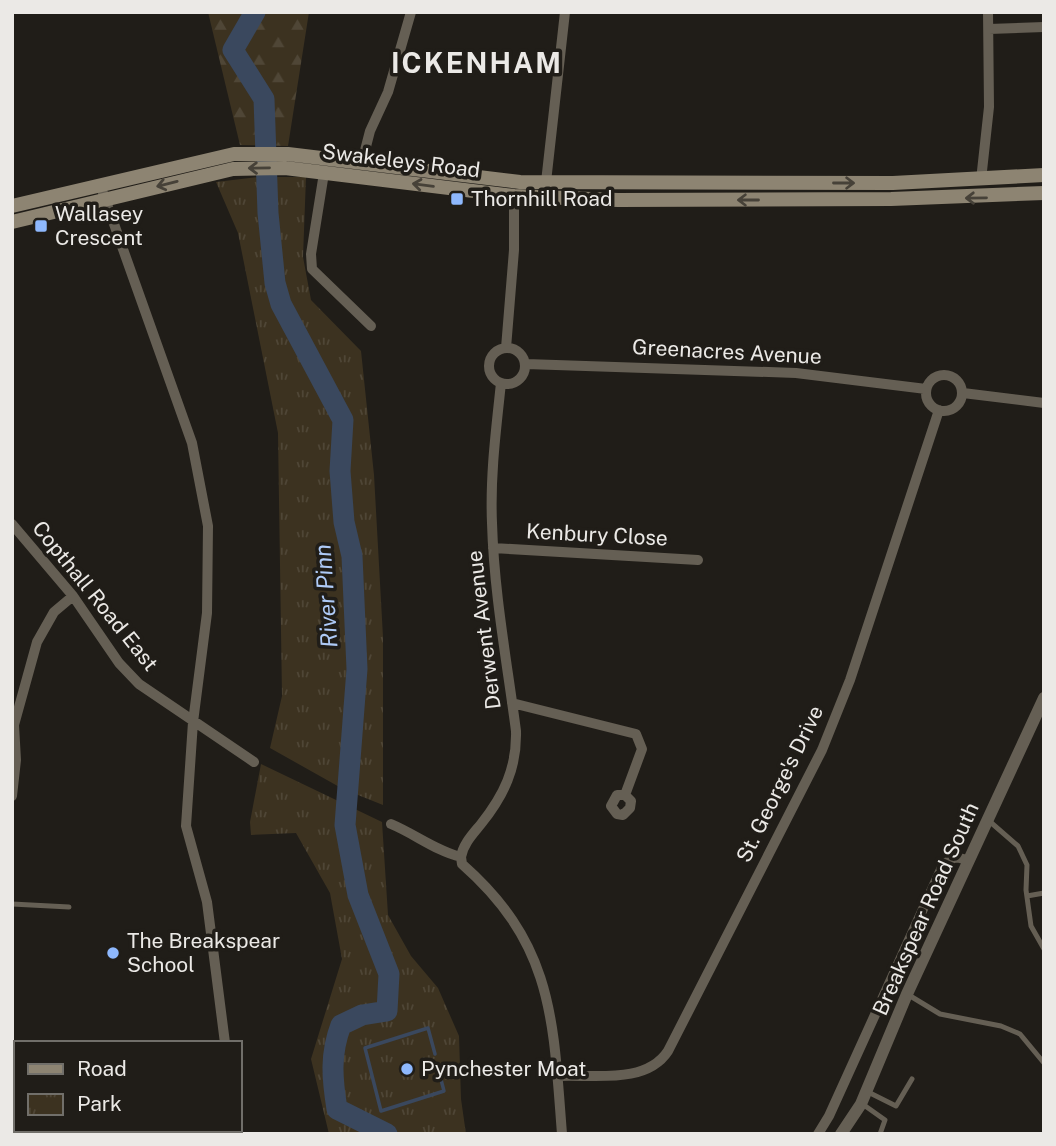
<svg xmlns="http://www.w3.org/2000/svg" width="1056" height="1146" font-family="'Public Sans',sans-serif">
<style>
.forest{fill:url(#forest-firs)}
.park{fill:url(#park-tufts)}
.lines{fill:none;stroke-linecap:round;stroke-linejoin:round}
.stream{stroke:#3a485e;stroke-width:3.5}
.river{stroke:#3a485e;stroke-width:21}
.service{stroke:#655f54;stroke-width:5}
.minor{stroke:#655f54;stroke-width:10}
.tertiary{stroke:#655f54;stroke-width:12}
.secondary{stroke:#8d8472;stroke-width:14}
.oneway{stroke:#464138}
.poi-dot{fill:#8eb8fd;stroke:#201d18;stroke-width:2.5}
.labels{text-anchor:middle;stroke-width:7;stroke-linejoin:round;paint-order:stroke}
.street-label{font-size:21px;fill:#ebe9e6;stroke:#201d18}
.poi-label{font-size:21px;fill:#ebe9e6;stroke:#201d18;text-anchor:start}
.water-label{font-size:23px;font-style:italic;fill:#aecaf7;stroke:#201d18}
.district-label{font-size:28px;font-weight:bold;letter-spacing:2px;fill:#ebe9e6;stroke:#201d18}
</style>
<defs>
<pattern id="forest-firs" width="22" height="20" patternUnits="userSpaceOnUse" patternTransform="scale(1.75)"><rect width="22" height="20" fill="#3c3220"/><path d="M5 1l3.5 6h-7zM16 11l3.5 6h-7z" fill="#4f4636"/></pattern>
<pattern id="park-tufts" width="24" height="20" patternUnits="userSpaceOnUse" patternTransform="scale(1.75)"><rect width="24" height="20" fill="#3c3220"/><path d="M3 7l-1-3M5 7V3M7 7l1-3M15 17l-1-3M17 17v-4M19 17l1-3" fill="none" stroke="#4f4636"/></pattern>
</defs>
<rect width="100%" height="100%" fill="#201d18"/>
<path class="forest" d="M 208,12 L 309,12 L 288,146 L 240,145 Z"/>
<path class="park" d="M 259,177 L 306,177 L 303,257 L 311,300 L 361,351 L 374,475 L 383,637 L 383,805 L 343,789 L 270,748 L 282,696 L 278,433 L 238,233 L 216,182 Z
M 261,764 L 382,822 L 388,915 L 411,956 L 438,988 L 459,1036 L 461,1099 L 466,1134 L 329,1134 L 311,1059 L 342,959 L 330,893 L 296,833 L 251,835 L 250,822 Z"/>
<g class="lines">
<path class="stream" d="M 435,1054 L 428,1028 L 365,1048 L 381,1111 L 444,1091 L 438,1068"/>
<path class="river" d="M 255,12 L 233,50 L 264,99 L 268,213 L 275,283 L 281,304 L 343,420 L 340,471 L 344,522 L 352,556 L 357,669 L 345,825 L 358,895 L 389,974 L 387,1011 L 362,1015 L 341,1025 C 330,1054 332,1078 337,1109 L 387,1134"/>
<path class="service" d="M 988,820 L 1018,846 L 1027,865 L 1026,890 L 1031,926 L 1044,949
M 1027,896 L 1044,893
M 12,904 L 69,907
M 907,994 L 940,1014 L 1001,1026 L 1020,1034 L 1044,1063
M 866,1091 L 896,1106 L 912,1079
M 861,1103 L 885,1120 L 880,1134"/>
<path class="minor" d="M 989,29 L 1044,27
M 362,162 L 370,131 L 388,92 L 411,12
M 324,173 L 311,254 L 312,269 L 371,326
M 981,180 L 989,107 L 988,12
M 546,182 L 565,12
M 103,193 L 192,443 L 208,526 L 207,613 L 193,722 L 186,826 L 207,902 L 225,1043
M 506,348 L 514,250 L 514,196
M489 366a18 18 0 1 1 36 0a18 18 0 1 1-36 0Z
M 526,364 L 796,373 L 926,389
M926 393a18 18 0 1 1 36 0a18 18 0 1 1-36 0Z
M 963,393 L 1044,403
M 12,524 L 73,596 L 119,663 L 139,684 L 254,762
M 493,548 L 698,560
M 512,703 L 636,734 L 642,749 L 625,795 L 631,801 L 630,808 L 623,815 L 617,814 L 611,806 L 617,795 L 625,795
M 12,796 L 16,760 L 14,725 L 37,642 L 54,612 L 73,596
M 391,824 C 415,834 436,851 461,857 L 462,864 C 554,945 553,1020 562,1134
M 461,857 C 463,844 473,834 481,824 C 504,795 517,768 516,731 C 507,662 494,593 492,523 C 490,476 496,430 501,383
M 558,1076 C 592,1074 646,1085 668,1051 L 822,750 L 850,680 L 939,410
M 233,1130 L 234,1134
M 818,1134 L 829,1116 L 943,865 L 955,857 L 968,860"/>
<path class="tertiary" d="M 841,1134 L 861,1104 L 907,994 L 1044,698"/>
<path class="secondary" d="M 12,206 L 234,154 L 288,154 L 520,182 L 893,183 L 1044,175
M 12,222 L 233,169 L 285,168 L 514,196 L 618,200 L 891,199 L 1044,193"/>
</g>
<defs><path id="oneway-shaft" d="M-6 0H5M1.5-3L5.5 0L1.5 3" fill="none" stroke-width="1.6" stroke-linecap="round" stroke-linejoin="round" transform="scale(1.75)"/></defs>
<g class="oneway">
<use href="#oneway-shaft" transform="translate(259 168) rotate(179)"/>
<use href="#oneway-shaft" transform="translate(844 183)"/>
<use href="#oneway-shaft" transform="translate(167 184) rotate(166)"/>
<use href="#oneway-shaft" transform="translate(423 185) rotate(-173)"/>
<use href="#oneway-shaft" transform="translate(976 198) rotate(179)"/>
<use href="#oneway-shaft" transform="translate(748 200) rotate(180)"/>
</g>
<g class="poi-dot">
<rect x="450" y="192" width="14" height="14" rx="3.5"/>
<rect x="34" y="219" width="14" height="14" rx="3.5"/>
<circle cx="113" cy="953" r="7"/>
<circle cx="407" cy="1069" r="7"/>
</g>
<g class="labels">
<g class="street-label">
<text transform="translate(401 161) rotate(7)" y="7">Swakeleys Road</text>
<text transform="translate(727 352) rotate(3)" y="7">Greenacres Avenue</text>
<text transform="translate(597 535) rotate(3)" y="7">Kenbury Close</text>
<text transform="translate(95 596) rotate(51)" y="7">Copthall Road East</text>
<text transform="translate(484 630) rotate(-97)" y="7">Derwent Avenue</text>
<text transform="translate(780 784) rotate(-64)" y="7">St. George's Drive</text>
<text transform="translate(926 909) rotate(-66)" y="7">Breakspear Road South</text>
</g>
<g class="poi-label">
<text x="471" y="206">Thornhill Road</text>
<text x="55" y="221">Wallasey<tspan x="55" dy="24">Crescent</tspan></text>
<text x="127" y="948">The Breakspear<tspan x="127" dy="24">School</tspan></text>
<text x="421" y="1076">Pynchester Moat</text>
</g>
<g class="water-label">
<text transform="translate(326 596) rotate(-94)" y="8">River Pinn</text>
</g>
<g class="district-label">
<text x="477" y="73">ICKENHAM</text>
</g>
</g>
<rect width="1056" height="1146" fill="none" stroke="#ebe9e6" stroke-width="28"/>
<rect x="14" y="1041" width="228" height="91" fill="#201d18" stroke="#716f6a" stroke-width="2"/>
<rect x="28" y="1064" width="35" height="10" fill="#8d8472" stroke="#716f6a" stroke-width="2"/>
<text x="77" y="1076" font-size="21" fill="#ebe9e6">Road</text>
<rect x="28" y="1094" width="35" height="21" fill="url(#park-tufts)" stroke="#716f6a" stroke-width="2"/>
<text x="77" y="1111" font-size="21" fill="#ebe9e6">Park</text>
</svg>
